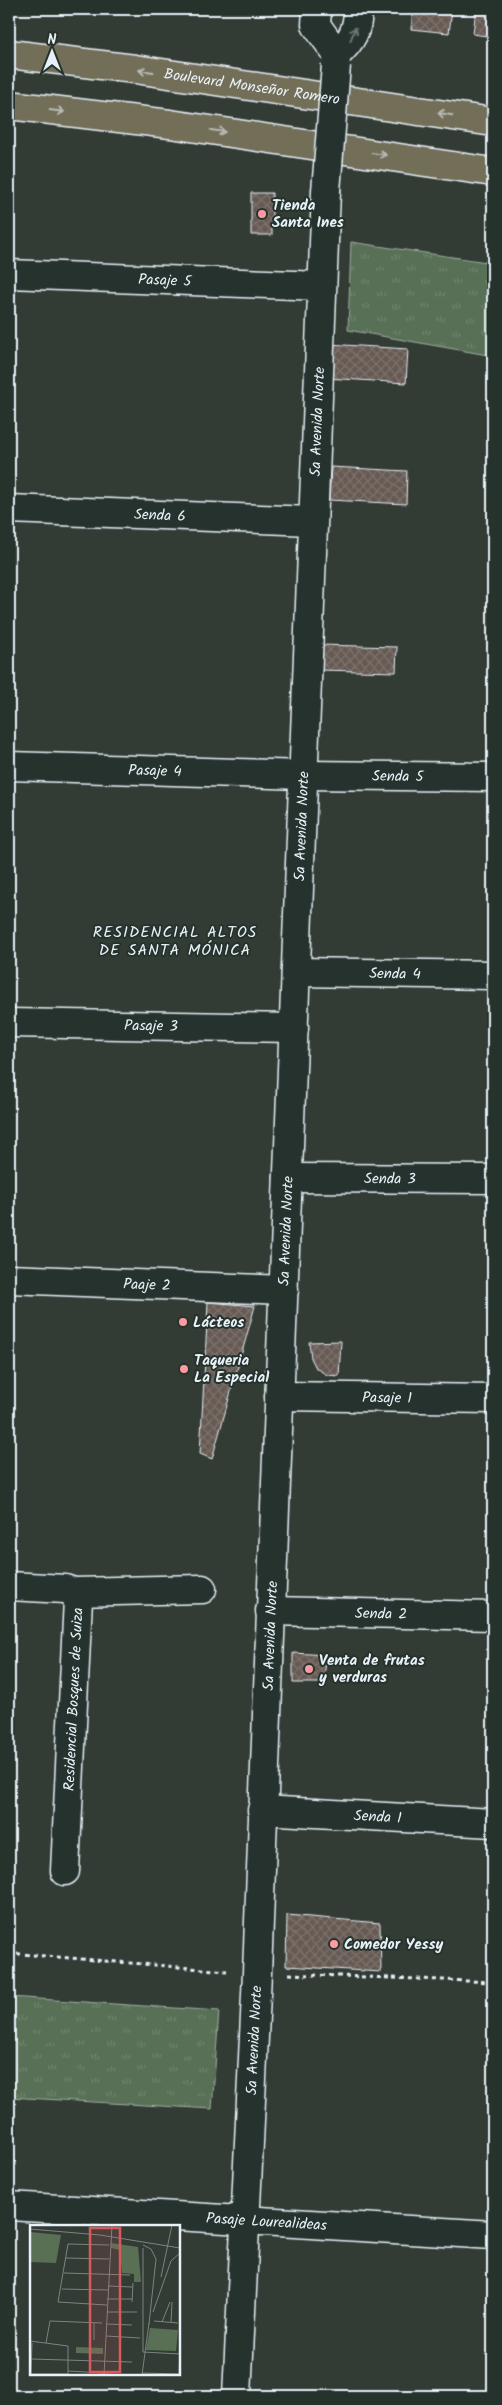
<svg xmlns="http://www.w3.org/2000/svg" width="502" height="2405" font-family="Kalam,sans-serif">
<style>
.park{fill:url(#park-tufts);stroke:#a0b0a6}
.building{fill:url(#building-cross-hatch);stroke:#e8f1f8}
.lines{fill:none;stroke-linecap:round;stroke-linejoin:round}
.street-casing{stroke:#e8f1f8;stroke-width:31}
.highway-casing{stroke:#e8f1f8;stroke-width:31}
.path{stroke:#e8f1f8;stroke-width:3;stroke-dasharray:4 4;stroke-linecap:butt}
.street{stroke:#26332d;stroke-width:28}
.highway{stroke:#726e59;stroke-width:28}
.street-bridge-casing{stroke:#e8f1f8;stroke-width:31;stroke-linecap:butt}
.street-bridge{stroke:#26332d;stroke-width:28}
.oneway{stroke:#6a7674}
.oneway2{stroke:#b9bdb8}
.poi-dot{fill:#ff9aa2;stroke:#26332d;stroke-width:2}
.labels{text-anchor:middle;stroke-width:4;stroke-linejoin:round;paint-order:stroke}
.street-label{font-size:15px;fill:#e8f1f8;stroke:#26332d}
.poi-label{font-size:15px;font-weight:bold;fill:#e8f1f8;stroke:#26332d;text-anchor:start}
.neighbourhood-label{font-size:16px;letter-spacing:1px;fill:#e8f1f8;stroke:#26332d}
.inset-road{fill:none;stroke:#7b8483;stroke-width:1}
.view{fill:#da5a5c;fill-opacity:0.15;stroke:#da5a5c;stroke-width:2.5}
.inset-edge{fill:none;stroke:#e8f1f8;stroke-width:2.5}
</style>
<defs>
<pattern id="park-tufts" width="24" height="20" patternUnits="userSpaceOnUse" patternTransform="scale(1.25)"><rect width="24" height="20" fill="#597055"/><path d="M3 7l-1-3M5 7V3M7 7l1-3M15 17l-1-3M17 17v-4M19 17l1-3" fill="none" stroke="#71856e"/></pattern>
<pattern id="building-cross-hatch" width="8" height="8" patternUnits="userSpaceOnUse" patternTransform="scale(1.25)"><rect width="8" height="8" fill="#665a53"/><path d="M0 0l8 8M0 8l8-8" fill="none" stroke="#7c726c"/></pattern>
</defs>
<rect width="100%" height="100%" fill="#333b35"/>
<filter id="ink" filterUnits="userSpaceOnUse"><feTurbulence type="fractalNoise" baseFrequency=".02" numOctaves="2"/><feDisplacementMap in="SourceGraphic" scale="10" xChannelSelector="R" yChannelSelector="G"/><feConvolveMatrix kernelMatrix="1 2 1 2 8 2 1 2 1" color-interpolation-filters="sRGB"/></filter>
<g filter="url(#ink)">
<path class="park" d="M 351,242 L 493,263 L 493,356 L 348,330 Z
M 9,1997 L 219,2011 L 212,2109 L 9,2097 Z"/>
<path class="building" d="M 413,9 L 452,9 L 449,33 L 411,29 Z
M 476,9 L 493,9 L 493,37 L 473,34 Z
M 251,193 L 272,193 L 272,235 L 251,235 Z
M 328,344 L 408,349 L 406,383 L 326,378 Z
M 331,467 L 407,471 L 406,504 L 329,500 Z
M 320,645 L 397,647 L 396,672 L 319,670 Z
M 208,1302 L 255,1306 L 212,1459 L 200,1454 Z
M 341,1341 L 339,1376 L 327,1375 L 316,1368 L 311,1358 L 309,1342 Z
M 293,1653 L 327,1655 L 323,1683 L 293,1683 Z
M 287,1915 L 380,1923 L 381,1972 L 286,1966 Z"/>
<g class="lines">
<defs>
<g id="street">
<path d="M 317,9 L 316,25 L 337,54"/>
<path d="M 337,54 C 352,41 358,29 358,9"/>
<path id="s1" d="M 9,274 L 321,286"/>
<path id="s2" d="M 9,509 L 312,521"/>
<path id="s3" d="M 9,766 L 303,775 L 493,777"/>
<path id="s4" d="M 296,972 L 493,975"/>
<path id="s5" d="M 9,1023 L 294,1028"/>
<path id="s6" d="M 288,1178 L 493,1179"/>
<path id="s7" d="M 9,1279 L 284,1290"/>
<path id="s8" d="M 279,1396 L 493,1399"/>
<path d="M 9,1586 L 65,1589 L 74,1592 L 202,1589"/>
<path id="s9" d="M 270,1611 L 493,1616"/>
<path id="s10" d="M 262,1810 L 493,1823"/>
<path id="s11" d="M 65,1871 L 78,1599 L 74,1592"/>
<path id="s12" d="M 9,2206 L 493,2235"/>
<path id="s13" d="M 237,2396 L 257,1973 L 326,191"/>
</g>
<g id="highway">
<path id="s14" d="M 9,54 L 135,69 L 493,122"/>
<path d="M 9,105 L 170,124 L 493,172"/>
</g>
</defs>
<use href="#street" class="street-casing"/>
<use href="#highway" class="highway-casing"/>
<path class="path" d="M 9,1953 L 227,1971
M 289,1974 L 493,1982"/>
<use href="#street" class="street"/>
<use href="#highway" class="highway"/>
<defs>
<path id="street-bridge" d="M 326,191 L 336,65"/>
</defs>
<use href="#street-bridge" class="street-bridge-casing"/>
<use href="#street-bridge" class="street-bridge"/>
</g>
<defs><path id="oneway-shaft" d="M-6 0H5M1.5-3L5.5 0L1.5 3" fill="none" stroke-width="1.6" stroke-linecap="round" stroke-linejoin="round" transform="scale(1.25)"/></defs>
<use class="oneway" href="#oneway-shaft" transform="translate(353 34) rotate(-68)"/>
<g class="oneway2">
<use href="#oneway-shaft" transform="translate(146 71) rotate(-172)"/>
<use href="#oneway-shaft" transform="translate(57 111) rotate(7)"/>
<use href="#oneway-shaft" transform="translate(445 114) rotate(-171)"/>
<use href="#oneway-shaft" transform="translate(218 131) rotate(8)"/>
<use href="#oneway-shaft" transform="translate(379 154) rotate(8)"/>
</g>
</g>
<g class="poi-dot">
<circle cx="262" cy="214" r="5"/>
<circle cx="183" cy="1322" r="5"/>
<circle cx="184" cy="1369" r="5"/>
<circle cx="309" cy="1669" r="5"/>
<circle cx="334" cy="1944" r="5"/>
</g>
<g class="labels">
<g class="street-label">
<text dy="5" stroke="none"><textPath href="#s14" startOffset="245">Boulevard Monseñor Romero</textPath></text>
<text dy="5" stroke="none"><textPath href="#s1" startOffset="156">Pasaje 5</textPath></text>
<text dy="5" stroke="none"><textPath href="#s13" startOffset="1976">5a Avenida Norte</textPath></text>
<text dy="5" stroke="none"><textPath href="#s2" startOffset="151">Senda 6</textPath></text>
<text dy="5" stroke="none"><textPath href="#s3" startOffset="146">Pasaje 4</textPath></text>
<text dy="5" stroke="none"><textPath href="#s3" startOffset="389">Senda 5</textPath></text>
<text dy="5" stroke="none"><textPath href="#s13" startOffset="1571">5a Avenida Norte</textPath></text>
<text dy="5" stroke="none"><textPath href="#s4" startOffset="99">Senda 4</textPath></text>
<text dy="5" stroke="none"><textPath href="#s5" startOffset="142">Pasaje 3</textPath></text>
<text dy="5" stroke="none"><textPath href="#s6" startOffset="102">Senda 3</textPath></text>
<text dy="5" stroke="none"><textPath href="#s13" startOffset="1166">5a Avenida Norte</textPath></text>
<text dy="5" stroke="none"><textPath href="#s7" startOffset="138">Paaje 2</textPath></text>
<text dy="5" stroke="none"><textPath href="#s8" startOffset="108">Pasaje 1</textPath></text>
<text dy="5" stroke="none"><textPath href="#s9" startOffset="111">Senda 2</textPath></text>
<text dy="5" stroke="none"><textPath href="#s13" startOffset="761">5a Avenida Norte</textPath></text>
<text dy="5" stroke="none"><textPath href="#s11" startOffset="172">Residencial Bosques de Suiza</textPath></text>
<text dy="5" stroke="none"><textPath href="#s10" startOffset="116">Senda 1</textPath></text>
<text dy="5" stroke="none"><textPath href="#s13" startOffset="356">5a Avenida Norte</textPath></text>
<text dy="5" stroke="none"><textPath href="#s12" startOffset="258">Pasaje Lourealideas</textPath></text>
</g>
<g class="poi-label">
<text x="272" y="210">Tienda<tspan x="272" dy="17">Santa Ines</tspan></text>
<text x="193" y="1327">Lácteos</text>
<text x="194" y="1365">Taqueria<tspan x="194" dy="17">La Especial</tspan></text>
<text x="319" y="1665">Venta de frutas<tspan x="319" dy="17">y verduras</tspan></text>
<text x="344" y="1949">Comedor Yessy</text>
</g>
<g class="neighbourhood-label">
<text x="175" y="937">RESIDENCIAL ALTOS<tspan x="175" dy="18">DE SANTA MÓNICA</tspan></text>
</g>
</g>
<g transform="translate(30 2225)">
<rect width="150" height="150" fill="#333b35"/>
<path d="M 0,7 L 31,10 L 26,38 L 0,37 Z" fill="#597055"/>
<path d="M 81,18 L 108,22 L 111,57 L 104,57 L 104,49 L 92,48 L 90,25 L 81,23 ZM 120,103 L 148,105 L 146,126 L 116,125 ZM 46,122 L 73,123 L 73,129 L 46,128 Z" fill="#597055"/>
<path class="inset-road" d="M 0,4 L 70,10 L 150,23M 113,20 L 121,24 L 126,34 L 119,99M 113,23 L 113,127M 36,33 L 79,34M 34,48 L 100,50M 131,52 L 142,0M 78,61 L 103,62M 32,64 L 78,65M 77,74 L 102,74M 102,77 L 103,58M 77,80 L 28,77 L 38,19 L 79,20M 77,87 L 107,87M 123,87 L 141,36 L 150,28M 124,96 L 148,98M 132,97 L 140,77M 141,97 L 142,77M 76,99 L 102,100M 76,111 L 110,113M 64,115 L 64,98M 0,116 L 38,121 L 38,150M 16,118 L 20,96 L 72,98M 113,127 L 150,129M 1,134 L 102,137M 38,146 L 74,148M 112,148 L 150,149M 1,149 L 38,149M 74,149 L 91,150M 149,149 L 150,122M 1,150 L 2,118M 74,150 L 82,0M 112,150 L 119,98"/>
<path class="view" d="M 60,3 L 90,3 L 90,147 L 60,147 Z"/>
<rect width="150" height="150" class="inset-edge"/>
</g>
<rect width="502" height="2405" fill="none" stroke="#26332d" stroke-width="30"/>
<rect x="15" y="15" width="472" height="2375" fill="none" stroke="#e8f1f8" stroke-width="2" filter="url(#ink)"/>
<g transform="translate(52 52)" stroke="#26332d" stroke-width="4" paint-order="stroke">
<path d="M0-4L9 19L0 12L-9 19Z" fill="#e8f1f8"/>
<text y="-8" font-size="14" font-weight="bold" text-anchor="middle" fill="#e8f1f8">N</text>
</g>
</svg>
